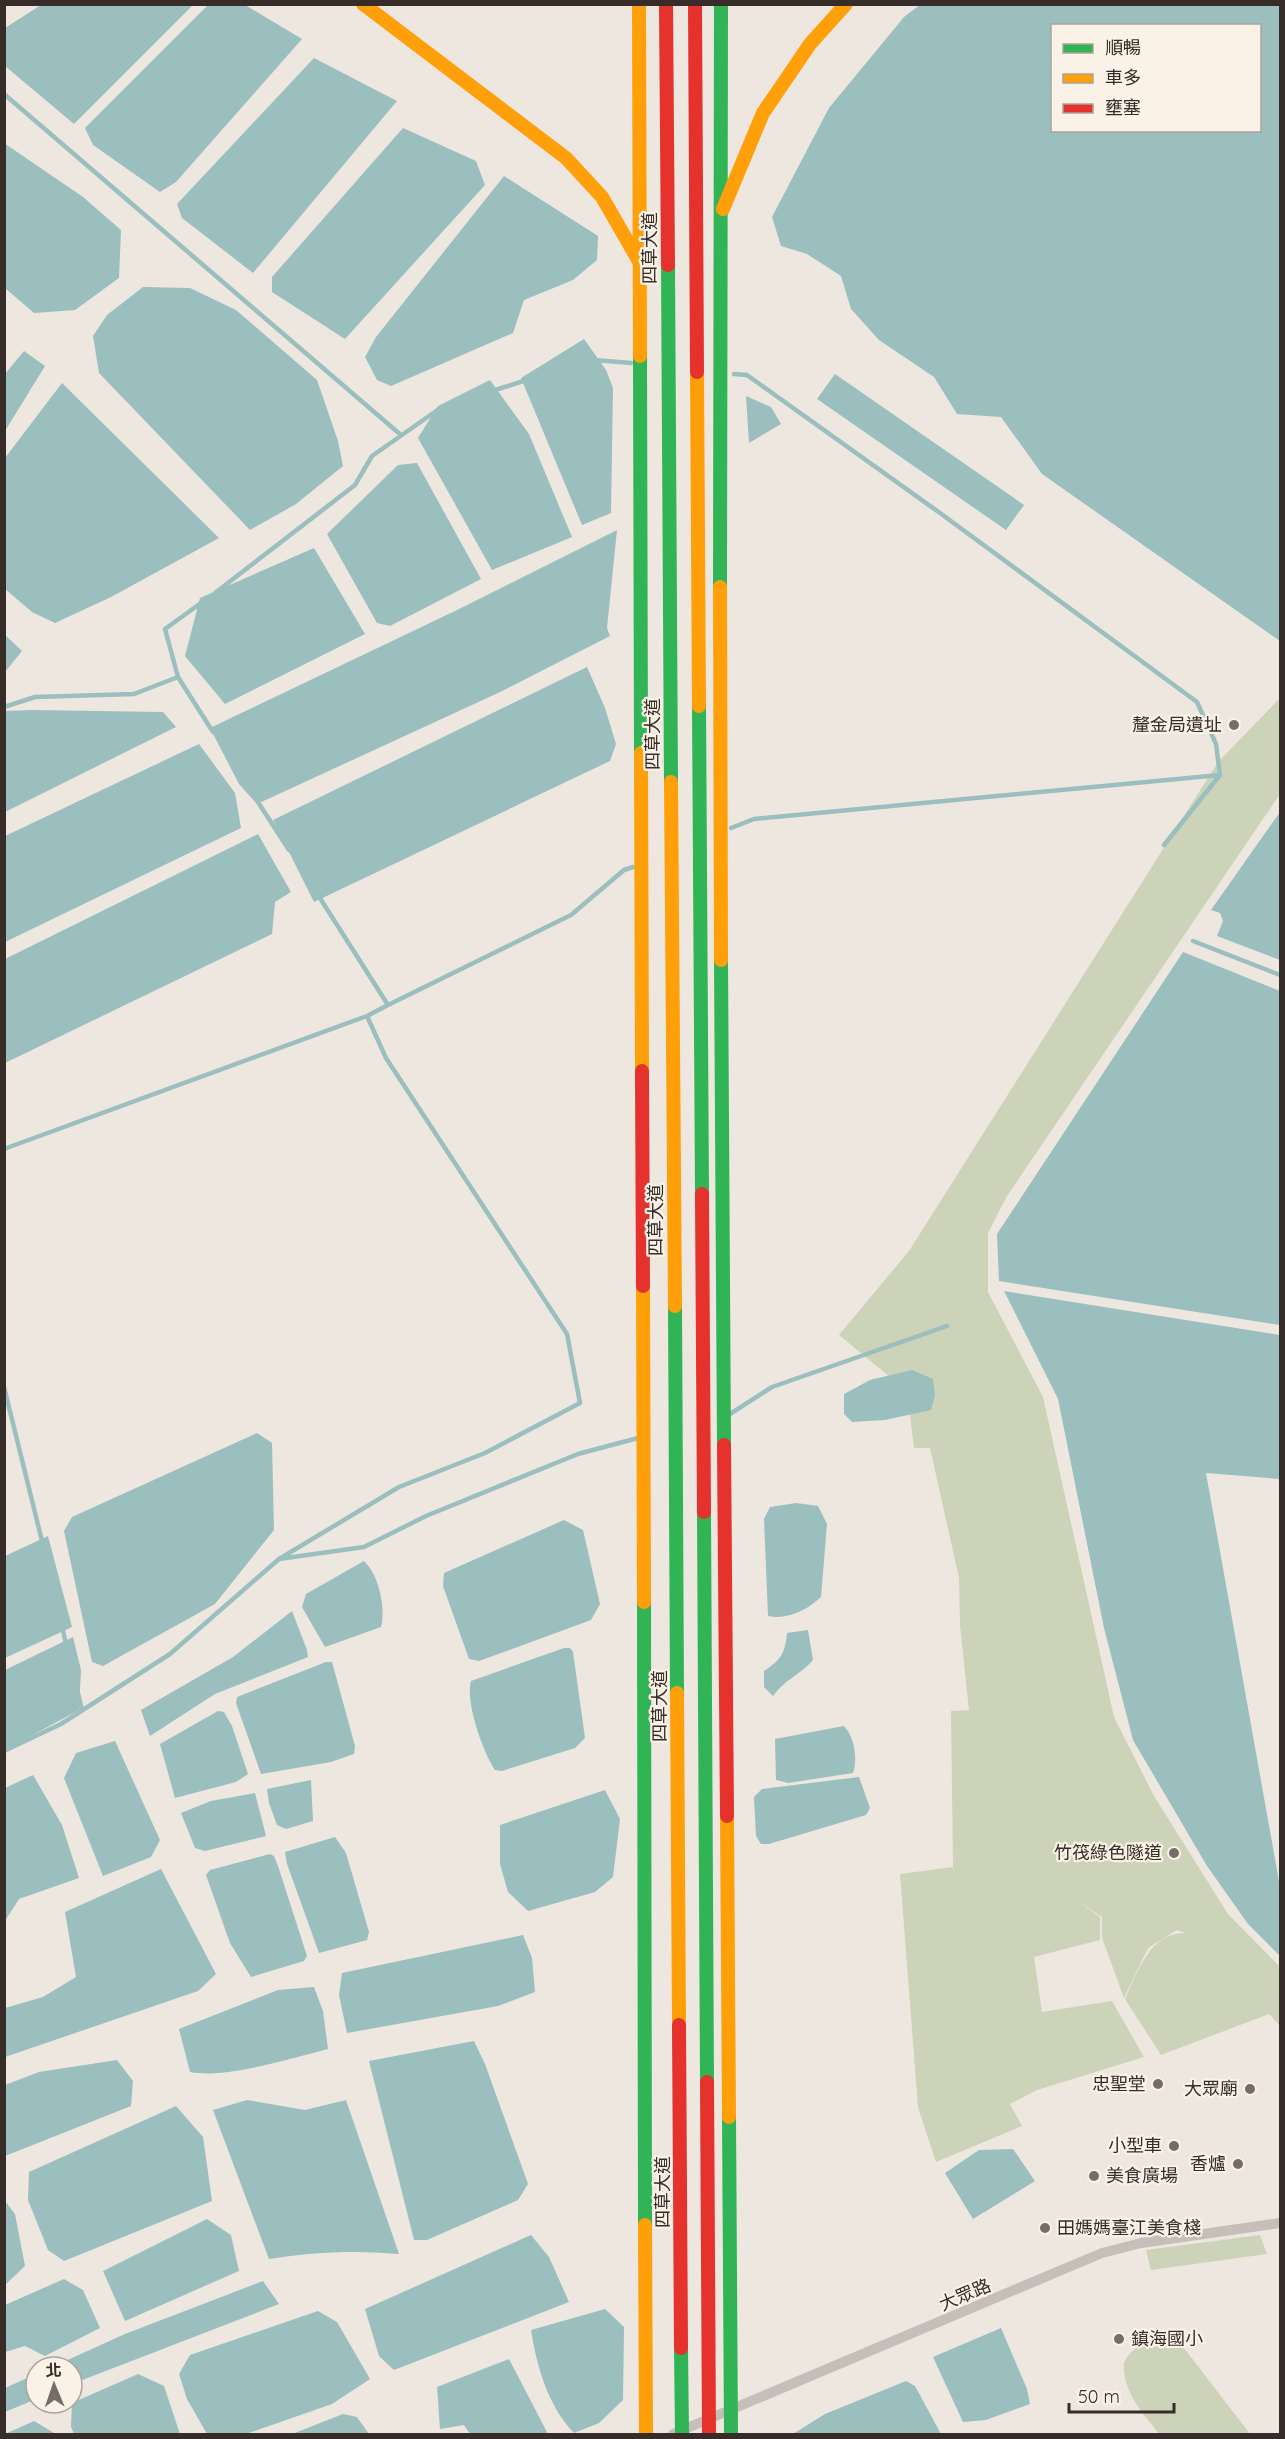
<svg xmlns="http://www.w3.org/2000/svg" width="1285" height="2439" font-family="Quicksand,'Noto Sans TC',sans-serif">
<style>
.green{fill:#cdd3b9}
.water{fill:#9bbebf;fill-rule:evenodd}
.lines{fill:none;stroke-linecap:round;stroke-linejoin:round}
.stream{stroke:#9bbebf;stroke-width:4.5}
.street{stroke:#c6bfb9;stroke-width:10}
.fast{stroke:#30b455;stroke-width:14}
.slow{stroke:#ff9f0a;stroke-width:14}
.jam{stroke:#e5322d;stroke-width:14}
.poi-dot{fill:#776d68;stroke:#faf2e7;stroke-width:2}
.labels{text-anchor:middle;stroke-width:4.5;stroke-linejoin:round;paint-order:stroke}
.street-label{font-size:18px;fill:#372c27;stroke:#faf2e7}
.poi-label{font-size:18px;fill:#372c27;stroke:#faf2e7;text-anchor:end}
</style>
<rect width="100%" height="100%" fill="#ede7e0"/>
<path class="green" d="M 1280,698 L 1280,794 L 1007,1196 L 988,1233 L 988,1292 L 1043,1397 L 1114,1717 L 1154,1796 L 1228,1914 L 1280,1967 L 1280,2026 L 1269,2014 L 1161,2055 L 1125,1999 C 1138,1971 1150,1932 1186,1933 L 1177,1930 L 1148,1948 L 1124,1998 L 1102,1938 L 1102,1917 L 1078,1901 L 1100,1917 L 1100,1940 L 1034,1957 L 1042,2012 L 1112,2001 L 1144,2057 L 1037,2090 L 1010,2104 L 1022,2126 L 936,2162 L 918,2107 L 900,1874 L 953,1867 L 951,1711 L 969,1710 L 960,1625 L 959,1578 L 930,1448 L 914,1448 L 907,1391 L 839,1335 L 909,1251 L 1218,762 Z
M 1260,2235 L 1267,2254 L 1151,2270 L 1146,2250 Z
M 1171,2331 L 1250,2434 L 1159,2434 C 1143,2413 1122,2392 1124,2363 C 1132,2345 1150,2340 1167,2340 L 1164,2335 Z"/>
<path class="water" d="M 921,4 L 1280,5 L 1280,641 L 1042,474 L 1001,417 L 957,414 L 934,377 L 879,340 L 851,309 L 841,276 L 807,254 L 781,246 L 772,217 L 829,108 L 904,17 ZM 1052,26 L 1260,26 L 1260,130 L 1052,130 Z
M 41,5 L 41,4 L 193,5 L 74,124 L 5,66 L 5,28 Z
M 208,5 L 245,5 L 302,39 L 176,182 L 160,192 L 93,145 L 85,128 Z
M 314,58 L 397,101 L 253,273 L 182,218 L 177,204 Z
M 403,128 L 476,161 L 485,185 L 345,339 L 272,292 L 272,277 Z
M 4,143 L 83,197 L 121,230 L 119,278 L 75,310 L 34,313 L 5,288 Z
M 504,176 L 598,236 L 597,260 L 573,280 L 524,300 L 513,333 L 391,386 L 377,380 L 365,357 L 376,337 Z
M 143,287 L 190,288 L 236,310 L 317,380 L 338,441 L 343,466 L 296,504 L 250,530 L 99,373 L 93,336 L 107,315 Z
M 584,339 L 606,370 L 613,388 L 611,513 L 582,525 L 521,378 Z
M 24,351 L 45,366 L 5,431 L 5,374 Z
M 835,374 L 1024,505 L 1006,530 L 817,399 Z
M 490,380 L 529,434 L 572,537 L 492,570 L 418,438 L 438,406 Z
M 62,383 L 219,538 L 111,597 L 55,623 L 32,612 L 5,589 L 5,458 Z
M 746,396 L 771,407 L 781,424 L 749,443 Z
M 417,463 L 481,579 L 390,626 L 377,623 L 327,534 L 398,465 Z
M 617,530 L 607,628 L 610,636 L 498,693 L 257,804 L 239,784 L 210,728 L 457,610 Z
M 314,548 L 365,634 L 225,704 L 185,656 L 200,598 Z
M 4,634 L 22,651 L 5,672 L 4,672 Z
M 587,667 L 605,708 L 616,744 L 610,761 L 314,902 L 273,820 Z
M 32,710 L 163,712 L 176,727 L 5,812 L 5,711 Z
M 199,744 L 235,793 L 241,828 L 5,942 L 5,836 Z
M 1280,812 L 1280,960 L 1217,936 L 1223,921 L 1220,913 L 1211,910 Z
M 258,834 L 291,892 L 275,902 L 272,934 L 5,1063 L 5,959 Z
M 1183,952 L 1280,991 L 1280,1325 L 999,1281 L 997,1234 Z
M 1004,1291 L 1280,1335 L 1280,1479 L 1206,1473 L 1280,1887 L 1280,1956 L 1248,1924 L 1207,1866 L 1133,1740 L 1104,1628 L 1058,1399 Z
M 912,1370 L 933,1379 L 935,1395 L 931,1410 L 885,1420 L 852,1422 L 844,1414 L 844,1394 L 870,1380 Z
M 257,1433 L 272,1443 L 274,1530 L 215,1604 L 103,1666 L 92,1662 L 64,1531 L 72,1517 Z
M 796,1503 L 818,1506 L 827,1524 L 821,1597 C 807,1610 788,1620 768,1616 L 764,1519 L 770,1507 Z
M 564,1520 L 583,1530 L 600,1604 L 591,1620 L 479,1661 L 469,1659 L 443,1586 L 444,1573 Z
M 48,1536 L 72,1627 L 5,1658 L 5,1556 Z
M 364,1561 C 379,1575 386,1608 381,1627 L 325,1647 L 302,1607 L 306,1594 Z
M 292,1611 L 307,1650 L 308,1657 L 215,1694 L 150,1736 L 141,1710 L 233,1657 Z
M 808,1630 L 813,1660 C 800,1675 784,1680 773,1696 L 764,1687 L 764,1671 C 781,1660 785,1653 787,1633 Z
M 73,1637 L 81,1670 L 79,1710 L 5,1750 L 5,1670 Z
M 564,1648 L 570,1648 L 573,1652 L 585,1738 L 575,1748 L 502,1771 L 495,1770 C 483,1752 465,1702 471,1681 Z
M 326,1662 L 332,1662 L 355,1746 L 354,1754 L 331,1762 L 261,1774 L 236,1703 L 237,1697 Z
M 218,1711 L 224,1712 L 232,1726 L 248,1774 L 236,1782 L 175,1798 L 160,1744 Z
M 844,1726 C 854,1736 858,1759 853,1773 L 788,1783 L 776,1780 L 775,1739 Z
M 115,1741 L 160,1840 L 151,1857 L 103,1876 L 64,1778 L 76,1753 Z
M 33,1775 L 62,1825 L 79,1878 L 19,1899 L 5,1921 L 5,1788 Z
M 859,1777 L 870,1808 L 866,1815 L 769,1844 L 761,1844 L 756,1836 L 754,1797 L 762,1789 Z
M 311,1780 L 313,1821 L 286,1829 L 277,1825 L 269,1803 L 267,1789 Z
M 605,1790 L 620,1819 L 613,1877 L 595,1892 L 528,1911 L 508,1892 L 500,1864 L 500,1825 Z
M 255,1793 L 266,1836 L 205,1851 L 195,1848 L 181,1813 L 211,1801 Z
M 335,1837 L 346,1853 L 369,1932 L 367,1940 L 319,1953 L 287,1864 L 285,1852 Z
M 270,1854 L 274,1856 L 278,1866 L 307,1956 L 304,1961 L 251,1977 L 230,1943 L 206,1875 L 210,1870 Z
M 161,1869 L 216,1974 L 198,1991 L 5,2057 L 5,2008 L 43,1997 L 76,1977 L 65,1912 Z
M 523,1935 L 532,1958 L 535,1992 L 498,2006 L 347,2033 L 339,1995 L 342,1973 Z
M 314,1987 L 323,2011 L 328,2049 C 292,2058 226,2079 190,2072 L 179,2029 L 278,1990 Z
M 474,2041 L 485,2064 L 528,2184 L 518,2200 L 427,2240 L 414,2240 L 369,2061 Z
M 117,2060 L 133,2081 L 131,2106 L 5,2156 L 5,2085 L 39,2072 Z
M 247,2100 L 305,2110 L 346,2100 L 399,2254 C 354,2250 313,2252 269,2259 L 213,2110 Z
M 176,2106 L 203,2137 L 212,2201 L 64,2261 L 48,2250 L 28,2200 L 29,2172 Z
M 1013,2149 L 1035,2181 L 973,2219 L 945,2173 L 979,2150 Z
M 5,2201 L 15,2214 L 25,2266 L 5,2285 Z
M 207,2219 L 231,2235 L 239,2271 L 125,2321 L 103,2271 Z
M 531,2235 L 549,2257 L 569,2302 L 394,2370 L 379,2356 L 365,2309 Z
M 64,2279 L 83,2290 L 100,2328 L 45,2356 L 25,2346 L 5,2352 L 5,2305 Z
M 263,2281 L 279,2304 L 72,2384 L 72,2367 L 52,2367 L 125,2334 Z
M 605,2309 L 624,2327 L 623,2400 L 599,2423 L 574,2433 C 548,2406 537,2367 531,2330 Z
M 318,2311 L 337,2322 L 370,2379 L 332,2404 L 246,2434 L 207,2434 L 187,2399 L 179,2374 L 190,2355 Z
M 1001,2328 L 1027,2389 L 1030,2404 L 986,2420 L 963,2422 L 933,2357 Z
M 509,2359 L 548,2434 L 470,2434 L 464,2425 L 440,2429 L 437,2387 Z
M 36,2374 L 36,2399 L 5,2412 L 5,2388 Z
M 138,2374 L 164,2386 L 180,2434 L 74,2434 L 71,2427 L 72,2403 Z
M 906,2381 L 915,2386 L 941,2434 L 793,2434 L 825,2414 Z
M 343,2414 L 357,2417 L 369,2434 L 292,2434 Z
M 34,2421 L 56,2434 L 5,2434 Z"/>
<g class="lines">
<path class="stream" d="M 4,94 L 401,435
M 594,360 L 631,363
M 734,374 L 747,375 L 940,513 L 1197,702 L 1216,744 L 1220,775 L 1164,845
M 492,391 L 527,380
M 215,593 L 355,485 L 372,456 L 439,409
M 201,603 L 165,629 L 178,677 L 213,732
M 4,707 L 35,697 L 134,694 L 178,677
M 256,799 L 289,850
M 731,828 L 754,819 L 1220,775
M 1193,941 L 1280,975
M 388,1005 L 571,915 L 624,870 L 633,867
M 4,1149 L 367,1016
M 4,1387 L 43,1545
M 730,1414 L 772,1387 L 947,1326
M 279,1559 L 399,1487 L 485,1453 L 580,1403 L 567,1334 L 386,1058 L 367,1016 L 388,1005 L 318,895
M 62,1626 L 66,1644
M 78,1693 L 82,1710
M 4,1751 L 61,1724 L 170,1654 L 279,1559 L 364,1547 L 426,1516 L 578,1454 L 638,1438"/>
<path class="street" d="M 673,2434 L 1102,2253 L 1141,2243 L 1280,2223"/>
<path class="fast" d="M 668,265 L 671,782
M 640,356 L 641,753
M 720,587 L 721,4
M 699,706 L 702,1194
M 721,960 L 724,1445
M 675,1306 L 677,1693
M 704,1512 L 707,2082
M 644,1602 L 645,2225
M 729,2117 L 731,2434
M 681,2348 L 682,2434"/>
<path class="slow" d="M 363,4 L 566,158 L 602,197 L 640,263
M 639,4 L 640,356
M 723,209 L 763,113 L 810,44 L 846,4
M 697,372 L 699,706
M 720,587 L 721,960
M 641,753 L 642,1071
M 671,782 L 675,1306
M 643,1286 L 644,1602
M 677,1693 L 679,2025
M 727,1816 L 729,2117
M 645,2225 L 646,2434"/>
<path class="jam" d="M 666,4 L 668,265
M 695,4 L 697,372
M 642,1071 L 643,1286
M 702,1194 L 704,1512
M 724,1445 L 727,1816
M 679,2025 L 681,2348
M 707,2082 L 709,2434"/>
</g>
<g class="poi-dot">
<circle cx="1234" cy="725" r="6"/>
<circle cx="1174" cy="1853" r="6"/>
<circle cx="1158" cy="2084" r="6"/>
<circle cx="1250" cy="2089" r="6"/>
<circle cx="1174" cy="2146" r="6"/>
<circle cx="1238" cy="2164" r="6"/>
<circle cx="1094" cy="2176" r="6"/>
<circle cx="1045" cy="2228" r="6"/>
<circle cx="1119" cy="2339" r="6"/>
</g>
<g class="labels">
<g class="street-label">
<text transform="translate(650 248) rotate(-90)" y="6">四草大道</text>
<text transform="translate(653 734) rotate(-90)" y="6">四草大道</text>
<text transform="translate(656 1220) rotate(-90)" y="6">四草大道</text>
<text transform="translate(660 1706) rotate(-90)" y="6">四草大道</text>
<text transform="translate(663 2192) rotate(-90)" y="6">四草大道</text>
<text transform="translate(965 2295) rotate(-23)" y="6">大眾路</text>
</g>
<g class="poi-label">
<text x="1222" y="731">釐金局遺址</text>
<text x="1162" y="1859">竹筏綠色隧道</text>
<text x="1146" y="2090">忠聖堂</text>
<text x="1238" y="2095">大眾廟</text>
<text x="1162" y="2152">小型車</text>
<text x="1226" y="2170">香爐</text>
<text x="1106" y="2182" text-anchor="start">美食廣場</text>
<text x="1057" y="2234" text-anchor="start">田媽媽臺江美食棧</text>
<text x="1131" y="2345" text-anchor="start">鎮海國小</text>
</g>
</g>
<rect width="1285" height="2439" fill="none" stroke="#372c27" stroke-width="12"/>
<rect x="1051" y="24" width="210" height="108" fill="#faf2e7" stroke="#aca39a" stroke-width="1.5"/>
<rect x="1063" y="44" width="30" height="9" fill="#30b455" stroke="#aca39a" stroke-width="1.5"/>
<text x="1105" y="54" font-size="18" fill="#372c27">順暢</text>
<rect x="1063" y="74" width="30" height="9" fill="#ff9f0a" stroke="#aca39a" stroke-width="1.5"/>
<text x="1105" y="84" font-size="18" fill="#372c27">車多</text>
<rect x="1063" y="104" width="30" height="9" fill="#e5322d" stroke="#aca39a" stroke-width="1.5"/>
<text x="1105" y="114" font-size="18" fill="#372c27">壅塞</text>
<g transform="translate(54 2385) rotate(358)"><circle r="28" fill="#faf2e7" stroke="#aca39a" stroke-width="1.5"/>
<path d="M0-4.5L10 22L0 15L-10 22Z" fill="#776d68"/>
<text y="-9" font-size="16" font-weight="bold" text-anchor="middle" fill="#372c27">北</text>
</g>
<path d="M1069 2403v9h105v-9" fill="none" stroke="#372c27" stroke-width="3"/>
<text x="1078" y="2403" font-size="18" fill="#372c27" stroke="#faf2e7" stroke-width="4.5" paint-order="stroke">50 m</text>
</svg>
